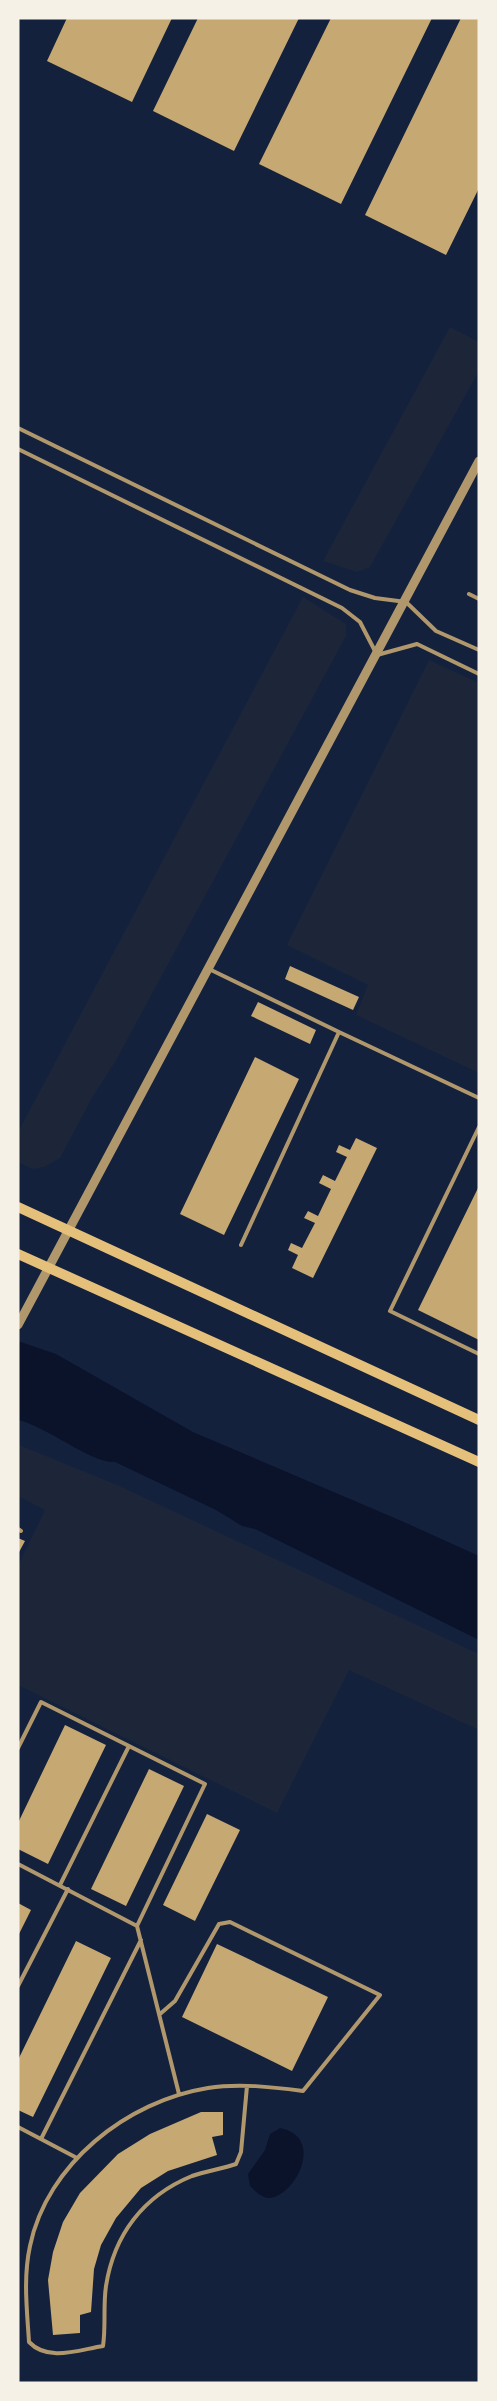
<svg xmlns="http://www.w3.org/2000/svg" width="497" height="2401" font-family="'Exo 2',sans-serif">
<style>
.green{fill:#1d2539}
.water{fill:#0b132b}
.building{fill:#c6a872}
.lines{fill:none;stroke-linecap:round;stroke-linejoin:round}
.service{stroke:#b1986c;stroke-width:4}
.tertiary{stroke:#b1986c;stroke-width:9}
.secondary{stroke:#e5c07b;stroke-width:10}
</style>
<rect width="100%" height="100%" fill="#14213d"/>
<path class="green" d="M 450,327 L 479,342 L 479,371 L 370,567 L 357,572 L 323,561 Z
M 303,597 L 346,624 L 346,636 L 115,1062 L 93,1096 L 60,1158 L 44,1167 L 32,1169 L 18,1162 L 18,1132 Z
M 429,660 L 479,683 L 479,1073 L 356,1015 L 368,985 L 287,945 Z
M 19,1445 L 117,1485 L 479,1654 L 479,1730 L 349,1670 L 277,1813 L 18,1685 L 18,1566 L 45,1510 L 18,1496 Z"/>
<path class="water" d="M 18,1341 L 56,1354 L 193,1432 L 404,1522 L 479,1556 L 479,1640 L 255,1529 L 242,1526 L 216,1510 L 115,1462 C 92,1464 48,1427 18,1420 Z
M 280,2128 C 326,2137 295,2196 270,2198 C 262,2198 255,2191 250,2186 L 248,2174 L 265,2150 L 270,2134 Z"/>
<path class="building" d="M 67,18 L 172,18 L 132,102 L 47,61 Z
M 198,18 L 299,18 L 234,151 L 153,111 Z
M 331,18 L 432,18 L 341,204 L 259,164 Z
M 461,18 L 479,18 L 479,188 L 446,255 L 365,215 Z
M 290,966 L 359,997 L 353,1010 L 285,979 Z
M 258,1002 L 316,1030 L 310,1044 L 251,1016 Z
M 255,1057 L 299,1079 L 224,1235 L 180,1214 Z
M 356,1138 L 377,1148 L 313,1278 L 292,1268 L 298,1255 L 288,1250 L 291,1243 L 302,1248 L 315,1223 L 304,1218 L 308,1211 L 318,1216 L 331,1189 L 319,1183 L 323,1175 L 335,1181 L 347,1157 L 336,1152 L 339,1145 L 350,1150 Z
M 479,1186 L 479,1340 L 418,1310 Z
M 18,1538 L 25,1541 L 18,1554 Z
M 65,1725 L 106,1745 L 48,1864 L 18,1849 L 18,1823 Z
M 149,1769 L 184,1786 L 126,1906 L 91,1889 Z
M 207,1814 L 240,1830 L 195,1921 L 163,1905 Z
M 18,1903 L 31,1910 L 18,1936 Z
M 76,1941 L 111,1958 L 33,2117 L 18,2110 L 18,2060 Z
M 217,1944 L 328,1997 L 292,2071 L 182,2017 Z
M 201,2112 L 223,2112 L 223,2135 L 212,2137 L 217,2155 L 168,2171 L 141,2188 L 116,2218 L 101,2245 L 94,2269 L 91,2312 L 80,2315 L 80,2333 L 53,2335 L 48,2280 L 53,2252 L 63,2222 L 80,2193 L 118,2154 L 150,2134 Z"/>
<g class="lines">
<path class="service" d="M 18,428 L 350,590 L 375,598 L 406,602 L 436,631 L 479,650
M 18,449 L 342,608 L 360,622 L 377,655 L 417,644 L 479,674
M 469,594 L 479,599
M 209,969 L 339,1032
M 479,1127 L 390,1311 L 479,1354
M 241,1245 L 339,1032 L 479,1098
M 18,1529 L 21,1531
M 18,1748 L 41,1702 L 205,1784 L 137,1926
M 18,1864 L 137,1926 L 179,2094
M 60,1885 L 129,1746
M 18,1986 L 68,1889
M 160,2014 L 175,2001 L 219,1924 L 230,1922 L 380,1995 L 303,2091 C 272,2087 239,2083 208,2088 C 127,2101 47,2164 30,2246 C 23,2278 27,2310 29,2342 C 48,2362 78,2350 103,2346 C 106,2326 103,2306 106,2286 C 114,2235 143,2196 192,2176 C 206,2171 222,2169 236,2164 L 241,2152 L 247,2086
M 18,2127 L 77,2158
M 41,2139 L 141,1940"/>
<path class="tertiary" d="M 18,1325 L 479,461"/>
<path class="secondary" d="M 18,1207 L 479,1420
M 18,1254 L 479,1462"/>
</g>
<rect width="497" height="2401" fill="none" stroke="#f6f1e7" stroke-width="39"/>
</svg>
